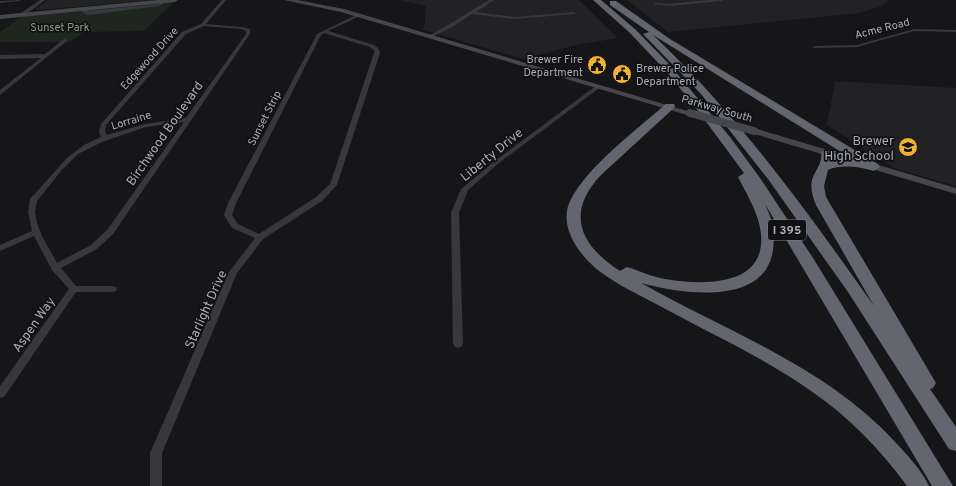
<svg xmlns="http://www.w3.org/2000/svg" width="956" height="486" font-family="Overpass,sans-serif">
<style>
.built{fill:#222225}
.green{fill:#1e261f}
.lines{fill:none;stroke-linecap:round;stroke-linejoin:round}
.minor{fill:#37383d;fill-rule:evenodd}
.tertiary{fill:#37383d;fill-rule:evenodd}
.secondary{fill:#45474d;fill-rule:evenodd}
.motorway{fill:#63666e;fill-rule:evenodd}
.secondary-bridge{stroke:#45474d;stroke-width:8}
.labels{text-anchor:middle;stroke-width:3.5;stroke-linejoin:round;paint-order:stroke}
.far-park-label{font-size:11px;fill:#7fa381;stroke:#111113}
.far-street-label{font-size:11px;fill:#a8adb8;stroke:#111113}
.far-poi-label{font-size:11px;fill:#a8adb8;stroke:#111113;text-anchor:end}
.shield{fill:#111113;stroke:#7b7e86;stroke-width:1}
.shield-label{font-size:12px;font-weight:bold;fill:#a8adb8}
.street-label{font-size:13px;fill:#a8adb8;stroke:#111113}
.poi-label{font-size:13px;fill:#a8adb8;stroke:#111113;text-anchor:end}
</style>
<rect width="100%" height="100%" fill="#161618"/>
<path class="built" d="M 48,0 L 151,0 L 40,10 L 35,9 Z
M 399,0 L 579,0 L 618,38 L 576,45 L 523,59 L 424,30 L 426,6 Z
M 627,0 L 890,0 L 879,7 L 860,13 L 668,32 Z
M 835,81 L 956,88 L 956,186 L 894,168 L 827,125 Z"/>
<path class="green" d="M 174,2 L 144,31 L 84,32 L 70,42 L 0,42 L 0,32 L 21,17 Z"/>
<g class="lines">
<path class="minor" d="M 21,0 L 19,1 L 0,3 L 0,1 Z
M 222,0 L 226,0 L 206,24 L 242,27 L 250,29 L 250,34 L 113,234 L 97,249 L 61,268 L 76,286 L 113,286 L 116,287 L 117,289 L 116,291 L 113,292 L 76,292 L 4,397 L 0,398 L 0,386 L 69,289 L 52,270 L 34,236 L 0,251 L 0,245 L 32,231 L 28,212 L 30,199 L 68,157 L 84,145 L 101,137 L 99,132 L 101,124 L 182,32 L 201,24 ZM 204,26 L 241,29 L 246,31 L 246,34 L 186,118 L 145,124 L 107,135 L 105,132 L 106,125 L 186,34 ZM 184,122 L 107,230 L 91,245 L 57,263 L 42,236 L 37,223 L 35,212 L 37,201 L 61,171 L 78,154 L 102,142 L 146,127 Z
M 489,0 L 494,0 L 476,12 L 515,17 L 574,12 L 576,13 L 574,14 L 515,19 L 472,14 L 452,27 L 432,37 L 428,36 L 448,25 Z
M 708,0 L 723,0 L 721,1 L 669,6 L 653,4 L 655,3 L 669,4 Z
M 358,14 L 362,15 L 328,31 L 374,45 L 378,48 L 380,53 L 337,185 L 322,201 L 263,239 L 237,273 L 162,453 L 162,486 L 150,486 L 150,453 L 229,272 L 255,238 L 232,228 L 224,215 L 228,203 L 317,34 ZM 324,33 L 370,47 L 374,50 L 374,53 L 330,184 L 316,197 L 259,234 L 238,224 L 232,215 L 236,203 L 321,35 Z
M 914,29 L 956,30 L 956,32 L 914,31 L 857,47 L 814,48 L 812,47 L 814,46 L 857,45 Z
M 64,39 L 68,40 L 0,95 L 0,90 L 41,58 L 0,59 L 0,55 L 45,54 Z
M 597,85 L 602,86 L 499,163 L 468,190 L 459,213 L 463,344 L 461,347 L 458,348 L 455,347 L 453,344 L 451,213 L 461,189 L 495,161 Z"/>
<path class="tertiary" d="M 40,0 L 45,0 L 25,15 L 21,15 L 21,13 Z
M 162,0 L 166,1 L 159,6 L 88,15 L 82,12 L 86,8 L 88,9 L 88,11 L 158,4 Z"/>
<path class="secondary" d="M 157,0 L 178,0 L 175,2 L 0,19 L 0,15 Z
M 284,0 L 297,0 L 344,9 L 694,113 L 690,115 L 687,115 L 341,12 Z
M 754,128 L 956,188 L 956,194 L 751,133 L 751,129 Z"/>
<path class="motorway" d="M 593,0 L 601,0 L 636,30 L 669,64 L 730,137 L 760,178 L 813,258 L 953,486 L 932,486 L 765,204 C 773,221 776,236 772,255 C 760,307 678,293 641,283 C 730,333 829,368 898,445 C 909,457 922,471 929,486 L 907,486 C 880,449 849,417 811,391 C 763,357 709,333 658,305 C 634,292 606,280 587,260 C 575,247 564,229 567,211 C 574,176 639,128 666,104 L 674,104 L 675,106 L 674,108 L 601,175 C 565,213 580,245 620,271 L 627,267 C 640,271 652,277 665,279 C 701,285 766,288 761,234 C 759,213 747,195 738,177 L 744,173 L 693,104 L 663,68 L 630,33 Z
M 610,1 L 616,1 L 670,39 L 878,164 L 880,167 L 874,171 C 860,167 842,164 828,170 L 824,186 L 826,197 L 936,383 L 933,388 L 930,389 L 956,427 L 956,451 L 949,449 L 848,292 L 768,179 L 701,94 L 643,34 L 649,32 L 610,5 ZM 653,35 L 854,160 L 834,160 L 831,151 L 823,151 L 821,153 C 823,163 815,170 812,180 C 810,189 813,197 816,205 L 874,306 C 807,211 738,115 653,35 Z"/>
<path class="secondary-bridge" d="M 690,113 L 754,131"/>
</g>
<defs>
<symbol id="civic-disc" viewBox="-11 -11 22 22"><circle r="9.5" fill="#f2b134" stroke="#111113"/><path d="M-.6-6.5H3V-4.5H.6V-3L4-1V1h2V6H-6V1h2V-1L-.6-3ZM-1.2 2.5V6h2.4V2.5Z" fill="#111"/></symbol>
<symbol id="school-disc" viewBox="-11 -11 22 22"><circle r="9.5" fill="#f2b134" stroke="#111113"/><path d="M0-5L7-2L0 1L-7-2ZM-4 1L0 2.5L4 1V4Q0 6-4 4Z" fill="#111"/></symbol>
</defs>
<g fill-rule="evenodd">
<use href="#civic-disc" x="586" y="54" width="22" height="22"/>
<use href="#civic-disc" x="611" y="63" width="22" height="22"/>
<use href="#school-disc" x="897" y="136" width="22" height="22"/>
</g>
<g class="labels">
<g class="far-park-label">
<text x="60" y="31">Sunset Park</text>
</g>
<g class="far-street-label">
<text transform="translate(882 28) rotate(-14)" y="4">Acme Road</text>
<text transform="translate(149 58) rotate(-48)" y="4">Edgewood Drive</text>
<text transform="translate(717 108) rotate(16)" y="4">Parkway South</text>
<text transform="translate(264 118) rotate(-63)" y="4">Sunset Strip</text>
<text transform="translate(131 120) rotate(-17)" y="4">Lorraine</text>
</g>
<g class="far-poi-label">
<text x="583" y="63">Brewer Fire<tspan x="583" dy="13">Department</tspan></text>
<text x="636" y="72" text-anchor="start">Brewer Police<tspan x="636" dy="13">Department</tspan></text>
</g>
<rect class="shield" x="768" y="220" width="38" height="20" rx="3"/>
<g class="shield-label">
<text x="787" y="234">I 395</text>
</g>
<g class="street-label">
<text transform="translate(164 133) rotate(-55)" y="5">Birchwood Boulevard</text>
<text transform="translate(491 154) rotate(-39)" y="5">Liberty Drive</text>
<text transform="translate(205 309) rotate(-66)" y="5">Starlight Drive</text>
<text transform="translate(33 324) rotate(-55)" y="5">Aspen Way</text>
</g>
<g class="poi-label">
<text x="894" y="145">Brewer<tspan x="894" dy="15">High School</tspan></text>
</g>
</g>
</svg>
